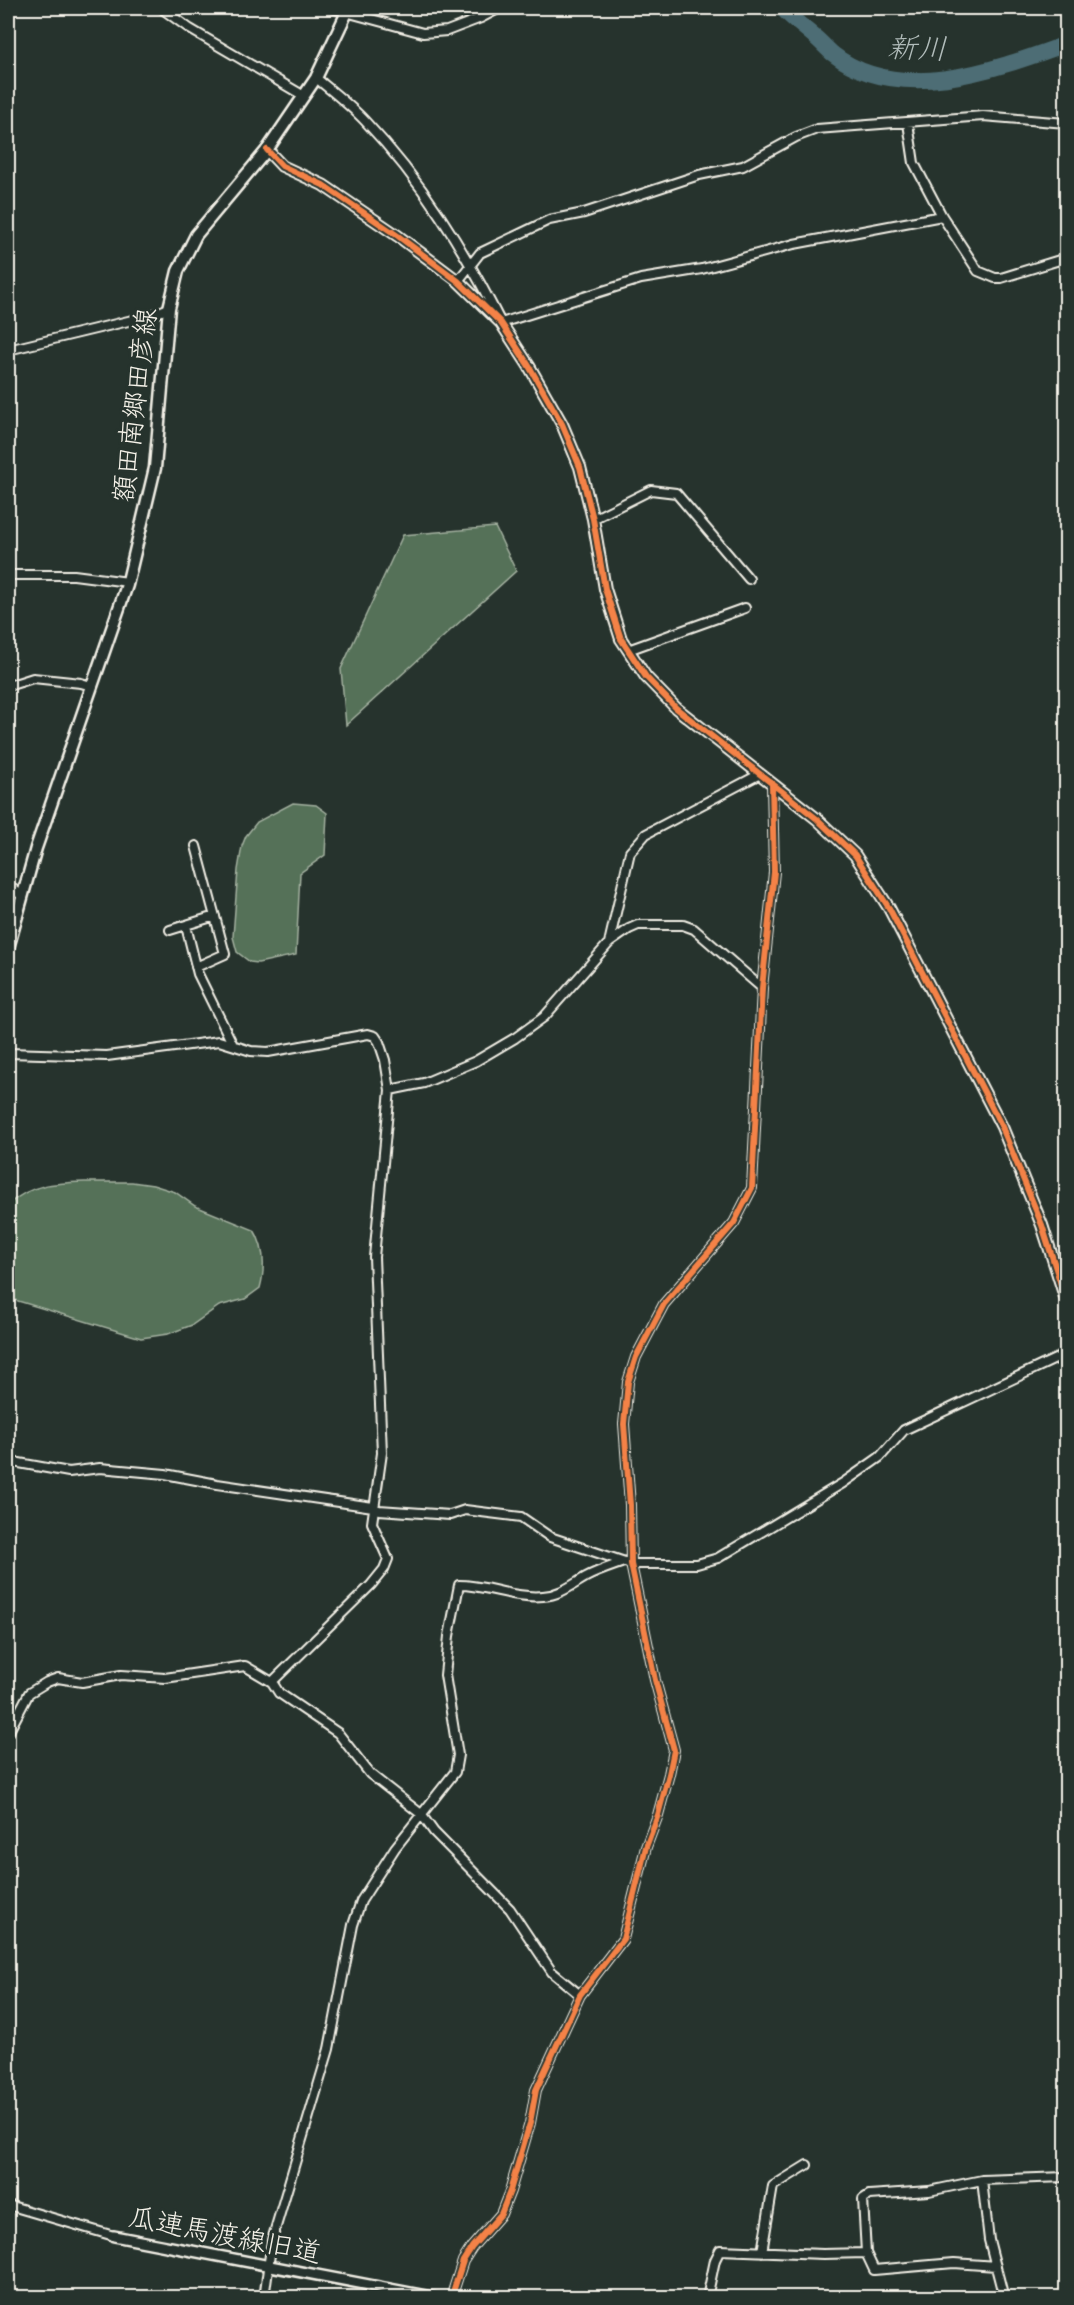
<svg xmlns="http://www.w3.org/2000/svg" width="1074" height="2305" font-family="Caveat,'Klee One',sans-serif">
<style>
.green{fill:#547159;stroke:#a4b1a0;stroke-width:1.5}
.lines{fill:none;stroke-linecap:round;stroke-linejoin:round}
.river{stroke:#4d6d74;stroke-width:16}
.minor-casing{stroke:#f4f1e8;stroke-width:12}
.tertiary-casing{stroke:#f4f1e8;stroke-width:14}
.secondary-casing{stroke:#f4f1e8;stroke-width:15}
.minor{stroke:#26332d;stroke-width:8}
.tertiary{stroke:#26332d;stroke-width:9}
.secondary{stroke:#26332d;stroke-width:10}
.cycleway-casing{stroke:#26332d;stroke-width:10}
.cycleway{stroke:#f48246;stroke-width:6}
.labels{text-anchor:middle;stroke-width:6;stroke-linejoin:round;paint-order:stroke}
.street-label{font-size:28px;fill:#f4f1e8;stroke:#26332d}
.water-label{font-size:30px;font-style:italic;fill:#b1bcba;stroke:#26332d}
</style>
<rect width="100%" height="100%" fill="#26332d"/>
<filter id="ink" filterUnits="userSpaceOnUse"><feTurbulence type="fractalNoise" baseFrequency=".0167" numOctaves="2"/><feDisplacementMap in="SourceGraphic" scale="12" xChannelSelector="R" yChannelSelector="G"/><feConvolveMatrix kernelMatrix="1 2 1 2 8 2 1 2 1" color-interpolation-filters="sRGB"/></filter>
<g filter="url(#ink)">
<path class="green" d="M 495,527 L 516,571 L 346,725 L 341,669 L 403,535 Z
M 293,803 L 316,805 L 327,813 L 325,855 L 300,873 L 296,955 L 258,963 L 250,962 L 237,952 L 233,937 L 238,870 L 242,846 L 246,836 L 257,822 Z
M 88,1182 L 132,1182 L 153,1185 L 175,1192 L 195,1206 L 254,1230 C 265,1248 265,1269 260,1288 L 245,1299 L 219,1306 L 192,1325 L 168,1334 L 141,1338 L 8,1298 L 8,1205 C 31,1183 57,1183 88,1182 Z"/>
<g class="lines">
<path class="river" d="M 782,8 C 792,19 805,28 816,38 C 822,43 827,49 833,54 C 899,106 997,69 1066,44"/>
<defs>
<path id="minor" d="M 161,8 L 190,29 L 304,96
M 331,8 L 423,33 L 447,31 L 481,18 L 500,8
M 316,78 C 333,92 350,105 365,121 C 422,181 464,249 501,323 L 641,279 L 702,269 L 794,244 L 942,216
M 908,123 L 914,163 L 942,216 L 978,271 L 995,278 L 1001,278 L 1066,258
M 458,281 L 480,253 L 549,220 L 584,213 L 699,175 L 743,166 L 796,137 L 817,129 L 983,116 L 1066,123
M 8,350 L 149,316 L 169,308
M 593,519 L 651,490 L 676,493 L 749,579
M 8,575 L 74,575 L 128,582
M 628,650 L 745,608
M 8,686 L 33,678 L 81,683 L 91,686
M 8,885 L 22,896
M 186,926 L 198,974 L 232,1043
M 170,930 L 215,916
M 609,943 L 630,852 L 646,834 L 760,774
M 196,967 L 225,954 L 196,846
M 8,1053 L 107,1056 L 219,1041 L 251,1051 L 268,1052 L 368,1034 L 375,1036 L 379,1042 L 385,1060 L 390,1090 L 374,1257 L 382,1453 L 372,1523 L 388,1559 L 384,1569 L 371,1585 L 272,1682
M 390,1090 L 424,1083 L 476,1061 L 515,1038 L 544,1017 L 609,943 L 629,929 L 638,925 L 683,925 L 694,929 L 762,988
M 19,1463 L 69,1472 L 100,1468 L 165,1474 L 217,1484 L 373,1507 L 379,1510 L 450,1515 L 465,1510 L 521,1517 L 550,1537 L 631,1564 L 697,1564 L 718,1558 L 843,1483 L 880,1457 L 904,1430 L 1066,1354
M 8,1733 L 29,1693 L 47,1682 L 58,1678 L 82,1682 L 121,1675 L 165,1678 L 245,1666 L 272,1682 L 279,1693 L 338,1733 L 370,1774 L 421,1814 L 434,1832 L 510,1909 L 552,1972 L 580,1995
M 982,2180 L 989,2240 L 1004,2298
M 8,2205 L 114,2236
M 762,2252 L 773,2186 L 807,2165
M 866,2253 L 874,2270 L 954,2263 L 996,2266
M 264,2298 L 272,2240 L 329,2049 L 353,1925 L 361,1901 L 395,1848 L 455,1772 L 458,1755 L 445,1675 L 449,1636 L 459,1585 C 488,1585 515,1599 543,1596 C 560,1595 572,1585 586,1577 C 597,1571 610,1567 621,1563
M 451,2298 L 463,2261 L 472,2247 L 501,2214 L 510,2191 L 530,2123 L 536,2090 L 580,1995 L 623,1939 L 646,1847 L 658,1815 L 669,1774 L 674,1750 L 655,1680 L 631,1564 L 630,1505 L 624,1424 L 628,1382 L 636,1357 L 664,1304 L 734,1223 L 752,1188 L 762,988 L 774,872 L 772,785
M 707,2298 L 715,2260 L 720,2250 L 823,2254 L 866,2253 L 863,2199 L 869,2195 L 929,2191 L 982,2180 L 1066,2177"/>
<path id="tertiary" d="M 267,150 L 282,166 L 323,185 L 398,236 L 458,281 L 501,323 L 529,366 L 562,424 L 580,467 L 593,519 L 605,589 L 621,639 L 646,677 L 676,708 L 817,819 L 855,855 L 889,908 L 1002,1127 L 1042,1225 L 1066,1300
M 114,2236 L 437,2298"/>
<path id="secondary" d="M 8,948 L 36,848 L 127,585 L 155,468 L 169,308 L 178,271 L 196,235 L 267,150 L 316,78 L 349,8"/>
</defs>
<use href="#minor" class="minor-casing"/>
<use href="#tertiary" class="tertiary-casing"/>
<use href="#secondary" class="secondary-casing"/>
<use href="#minor" class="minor"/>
<use href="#tertiary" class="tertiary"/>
<use href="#secondary" class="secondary"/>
<defs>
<path id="cycleway" d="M 267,150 L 282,166 L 323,185 L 398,236 L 458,281 L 501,323 L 529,366 L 562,424 L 580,467 L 593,519 L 605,589 L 621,639 L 646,677 L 676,708 L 817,819 L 855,855 L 889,908 L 1002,1127 L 1042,1225 L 1066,1300
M 451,2298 L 463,2261 L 472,2247 L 501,2214 L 510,2191 L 530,2123 L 536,2090 L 580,1995 L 623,1939 L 646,1847 L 658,1815 L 669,1774 L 674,1750 L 655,1680 L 631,1564 L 630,1505 L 624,1424 L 628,1382 L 636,1357 L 664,1304 L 734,1223 L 752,1188 L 762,988 L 774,872 L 772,785"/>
</defs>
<use href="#cycleway" class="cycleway-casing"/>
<use href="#cycleway" class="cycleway"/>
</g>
</g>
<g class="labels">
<g class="street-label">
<text transform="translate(134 405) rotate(-83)" y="10">額田南郷田彦線</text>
<text transform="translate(225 2234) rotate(11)" y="10">瓜連馬渡線旧道</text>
</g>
<g class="water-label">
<text transform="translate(917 48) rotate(2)" y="10">新川</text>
</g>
</g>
<rect width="1074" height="2305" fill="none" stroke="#26332d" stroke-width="30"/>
<rect x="15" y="15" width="1044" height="2275" fill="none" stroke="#f4f1e8" stroke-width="2" filter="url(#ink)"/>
</svg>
